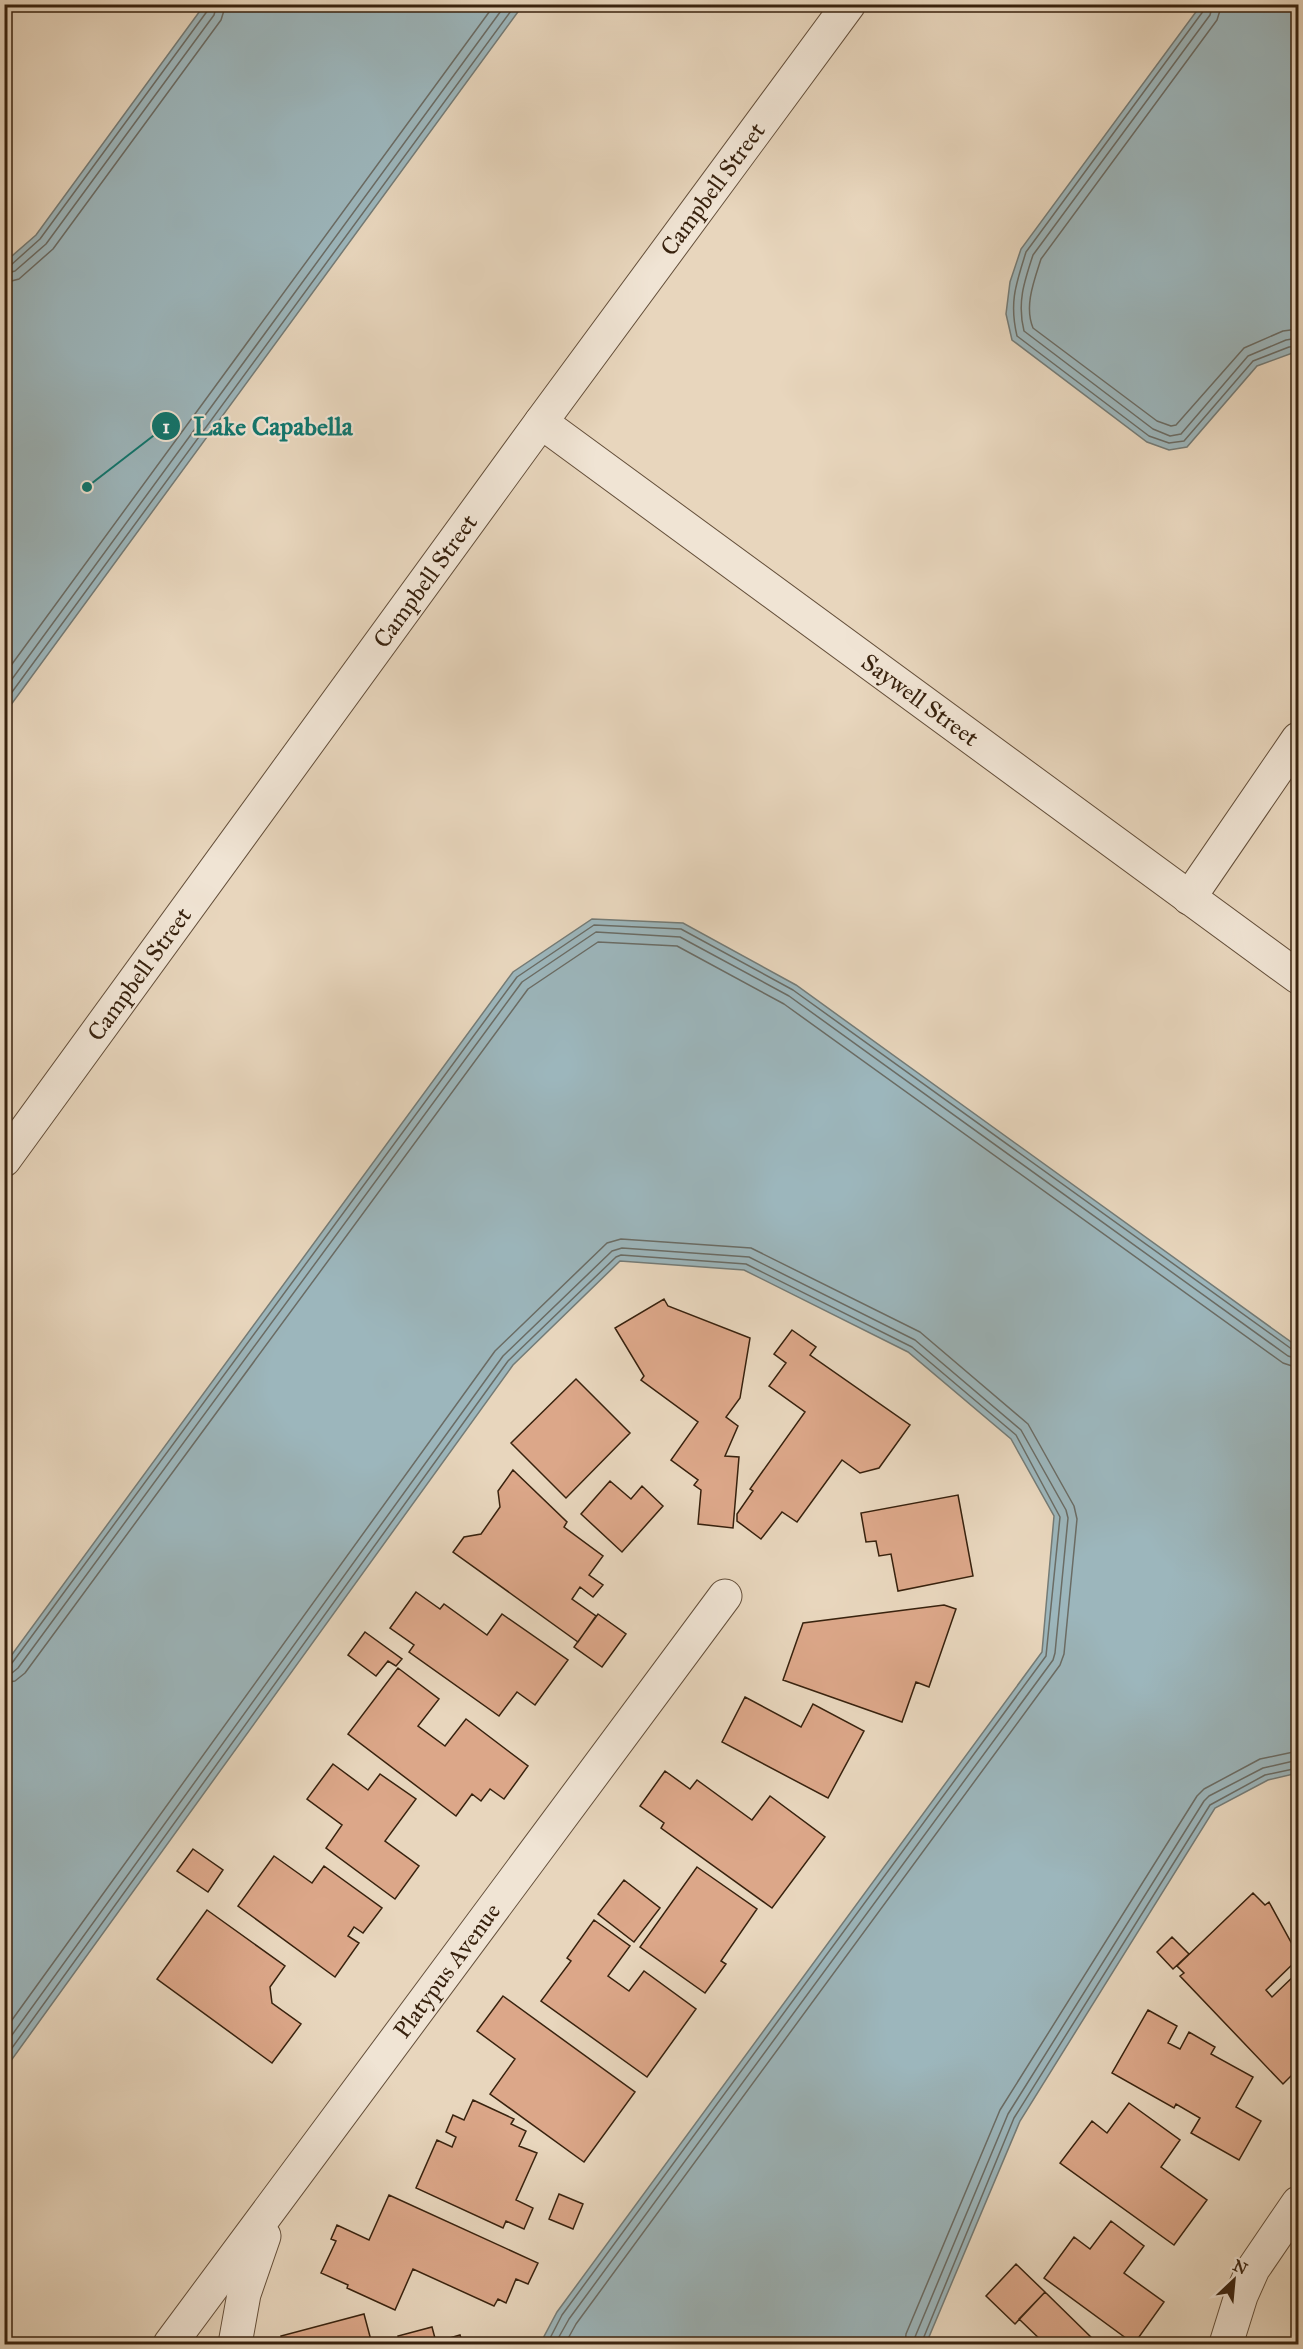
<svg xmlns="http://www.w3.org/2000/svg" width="1303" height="2349" font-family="'IM FELL Great Primer',serif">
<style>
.water{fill:#9cb6bc;stroke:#747b76;stroke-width:1.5}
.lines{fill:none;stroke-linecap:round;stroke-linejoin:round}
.shore{stroke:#6a6c65;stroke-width:1.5}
.building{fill:#dca789;stroke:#38220e;stroke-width:1.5}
.minor-casing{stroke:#644f3a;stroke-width:35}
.minor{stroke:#f0e4d4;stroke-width:33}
.labels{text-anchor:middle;stroke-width:4.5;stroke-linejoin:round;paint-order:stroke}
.street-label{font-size:24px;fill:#38220e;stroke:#f0e4d4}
.leader{fill:none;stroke:#0f766e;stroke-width:2}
.callout-dot{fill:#0f766e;stroke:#f0e4d4;stroke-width:2}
.mark-label{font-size:18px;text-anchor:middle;font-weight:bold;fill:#fff}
.callout-label{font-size:26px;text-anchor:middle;font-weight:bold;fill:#0f766e;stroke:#f0e4d4;stroke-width:4.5;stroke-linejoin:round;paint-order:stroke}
</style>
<rect width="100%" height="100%" fill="#e8d6bd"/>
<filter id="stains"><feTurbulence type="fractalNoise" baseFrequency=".00333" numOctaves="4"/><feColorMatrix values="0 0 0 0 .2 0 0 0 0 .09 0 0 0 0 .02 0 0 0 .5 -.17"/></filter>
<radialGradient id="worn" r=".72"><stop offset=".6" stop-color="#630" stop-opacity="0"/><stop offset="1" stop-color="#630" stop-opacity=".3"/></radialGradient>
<path class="water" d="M 205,4 L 523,5 L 5,713 L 5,262 L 36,235 Z
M 1201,5 L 1298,5 L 1298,351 L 1257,366 L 1187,447 L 1169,450 L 1147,442 L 1012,340 L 1006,314 L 1010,282 L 1021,249 Z
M 592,919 L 683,923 L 796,985 L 1298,1347 L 1298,1773 L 1268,1780 L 1215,1808 L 1020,2121 L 926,2344 L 540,2344 L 557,2312 L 1042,1652 L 1054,1516 L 1011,1439 L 908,1352 L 744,1270 L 620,1261 L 513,1365 L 5,2069 L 5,1664 L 513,972 Z"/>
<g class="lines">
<path class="shore" d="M 1205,4 L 1204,10 L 1026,252 C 1016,284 1009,302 1017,336 L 1149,436 L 1169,443 L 1184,441 L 1253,361 L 1289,347 L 1298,346
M 1213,4 L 1210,15 L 1033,255 C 1024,282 1017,303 1024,331 L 1153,429 L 1170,436 L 1181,434 L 1248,356 L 1286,340 L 1298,338
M 1222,4 L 1217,20 L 1041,259 C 1034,281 1024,306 1033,328 L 1157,421 L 1171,426 L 1176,425 L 1244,348 L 1283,331 L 1298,329
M 4,266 L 11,265 L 40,239 L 208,10 L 209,4
M 4,274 L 15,271 L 46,244 L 214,15 L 217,4
M 4,283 L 19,279 L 53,249 L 221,20 L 226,4
M 4,675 L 495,4
M 4,690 L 506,4
M 4,703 L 516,4
M 4,1666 L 12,1663 L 517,977 L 594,925 L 681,929 L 793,990 L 1293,1350 L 1298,1351
M 4,1674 L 12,1673 L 18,1668 L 522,982 L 596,932 L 680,937 L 789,996 L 1288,1356 L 1298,1359
M 4,1683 L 15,1681 L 25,1673 L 528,989 L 598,942 L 677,946 L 784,1004 L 1283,1363 L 1298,1368
M 4,2031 L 495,1351 L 607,1243 L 621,1239 L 751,1248 L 920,1332 L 1028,1424 L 1074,1506 L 1077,1519 L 1064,1654 L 1060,1665 L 576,2324 L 565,2344
M 4,2046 L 503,1356 L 612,1251 L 622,1248 L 749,1257 L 915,1340 L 1021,1430 L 1066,1510 L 1068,1518 L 1055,1653 L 1053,1660 L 569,2319 L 555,2344
M 4,2059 L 508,1361 L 616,1257 L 621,1255 L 746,1264 L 912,1347 L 1016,1435 L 1060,1517 L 1046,1656 L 562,2315 L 547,2344
M 905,2344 L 906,2334 L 1000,2110 L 1197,1796 L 1204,1789 L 1260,1759 L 1298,1751
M 914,2344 L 915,2337 L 1008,2114 L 1204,1801 L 1209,1796 L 1263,1768 L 1298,1760
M 921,2344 L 1014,2118 L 1210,1805 L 1265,1775 L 1298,1768"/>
</g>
<path class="building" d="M 664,1299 L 668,1306 L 750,1338 L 740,1398 L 726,1417 L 738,1426 L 725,1456 L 739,1457 L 733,1528 L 698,1524 L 701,1490 L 694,1485 L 698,1480 L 671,1460 L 698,1422 L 641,1380 L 644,1376 L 615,1328 Z
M 792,1330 L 816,1347 L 810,1355 L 910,1425 L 879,1468 L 860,1473 L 842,1460 L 797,1522 L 782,1512 L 761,1539 L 737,1521 L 737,1514 L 753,1491 L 750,1489 L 805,1412 L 769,1386 L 786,1363 L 774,1354 Z
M 576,1379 L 630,1433 L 566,1498 L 511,1443 Z
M 513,1470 L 567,1522 L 564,1527 L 603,1556 L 589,1575 L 603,1585 L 593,1597 L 580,1587 L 572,1599 L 596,1616 L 578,1642 L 453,1552 L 464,1537 L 481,1534 L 500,1507 L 498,1491 Z
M 610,1481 L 631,1499 L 642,1486 L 663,1506 L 622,1552 L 581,1514 Z
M 958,1495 L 973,1576 L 898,1591 L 891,1554 L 879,1556 L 876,1541 L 866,1542 L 861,1513 Z
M 416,1592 L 440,1609 L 444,1604 L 487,1635 L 502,1614 L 568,1660 L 535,1705 L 517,1692 L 499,1716 L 409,1652 L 414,1645 L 390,1628 Z
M 944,1605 L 956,1609 L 929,1687 L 916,1682 L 902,1722 L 783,1680 L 803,1623 Z
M 598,1614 L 626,1634 L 602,1667 L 574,1647 Z
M 365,1632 L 402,1659 L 396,1666 L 388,1661 L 376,1676 L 348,1655 Z
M 398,1668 L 439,1699 L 418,1726 L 445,1746 L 466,1719 L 528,1766 L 504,1799 L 490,1789 L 481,1801 L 472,1794 L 456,1816 L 348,1734 Z
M 745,1697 L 801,1727 L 813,1704 L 864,1731 L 828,1798 L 722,1742 Z
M 333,1764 L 368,1790 L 380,1774 L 416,1799 L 385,1841 L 419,1866 L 395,1899 L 326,1848 L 342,1825 L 307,1799 Z
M 665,1771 L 690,1789 L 697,1780 L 752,1820 L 770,1796 L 825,1837 L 772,1908 L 661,1828 L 664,1823 L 640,1806 Z
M 193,1849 L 223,1870 L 208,1892 L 177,1871 Z
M 274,1856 L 312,1883 L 324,1866 L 382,1908 L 363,1933 L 354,1927 L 348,1936 L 359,1943 L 335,1977 L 238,1906 Z
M 697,1867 L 757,1909 L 721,1961 L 726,1964 L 705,1993 L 640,1947 Z
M 624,1880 L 660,1908 L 634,1942 L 598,1914 Z
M 1253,1893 L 1265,1905 L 1269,1902 L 1298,1955 L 1298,1959 L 1266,1990 L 1272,1997 L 1298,1972 L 1298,2069 L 1283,2084 L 1180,1976 L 1184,1973 L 1177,1966 Z
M 207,1910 L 285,1966 L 270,1987 L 272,2003 L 301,2024 L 272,2063 L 157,1979 Z
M 594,1920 L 630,1946 L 608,1976 L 629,1991 L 644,1971 L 696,2009 L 647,2077 L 541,2001 L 571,1961 L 567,1958 Z
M 1172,1937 L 1189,1954 L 1173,1969 L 1157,1952 Z
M 503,1996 L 635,2092 L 584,2162 L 490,2094 L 515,2059 L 477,2031 Z
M 1148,2010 L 1177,2026 L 1168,2043 L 1180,2049 L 1189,2032 L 1215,2047 L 1211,2054 L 1253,2077 L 1236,2107 L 1261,2121 L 1239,2160 L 1191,2133 L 1200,2118 L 1176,2104 L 1174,2108 L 1112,2073 Z
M 473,2100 L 514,2119 L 511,2124 L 526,2131 L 519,2146 L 537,2153 L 516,2200 L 533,2208 L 524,2229 L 506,2221 L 503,2228 L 416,2188 L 437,2140 L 452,2147 L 456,2137 L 446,2132 L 453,2115 L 464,2120 Z
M 1129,2103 L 1180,2140 L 1161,2167 L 1207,2200 L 1174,2245 L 1060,2163 L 1092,2121 L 1107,2133 Z
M 559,2194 L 583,2204 L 573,2229 L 549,2219 Z
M 389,2195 L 538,2263 L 528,2284 L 516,2279 L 506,2303 L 498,2299 L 494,2306 L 413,2269 L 395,2310 L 347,2288 L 348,2285 L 321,2273 L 336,2241 L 331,2239 L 337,2225 L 369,2240 Z
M 1111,2221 L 1144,2246 L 1124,2273 L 1164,2302 L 1134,2344 L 1044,2278 L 1074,2237 L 1090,2249 Z
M 1016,2264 L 1045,2292 L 1015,2324 L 986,2296 Z
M 1045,2292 L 1095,2341 L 1098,2339 L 1104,2344 L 1045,2344 L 1019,2319 Z
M 364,2314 L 372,2344 L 283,2344 L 281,2336 Z
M 432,2327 L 436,2342 L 460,2335 L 463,2344 L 400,2344 L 398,2336 Z"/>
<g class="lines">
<defs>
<g id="minor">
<path id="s1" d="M 541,422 L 1298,977"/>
<path d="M 1189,898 L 1298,739"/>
<path id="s2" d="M 4,1160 L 541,422 L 849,4"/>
<path id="s3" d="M 170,2344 L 725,1596"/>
<path d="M 235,2344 L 244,2294 L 264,2236"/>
<path d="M 1226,2344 L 1241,2296 L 1253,2269 L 1298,2203"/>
</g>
</defs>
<use href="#minor" class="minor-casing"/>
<use href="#minor" class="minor"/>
</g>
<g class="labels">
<g class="street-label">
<text dy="8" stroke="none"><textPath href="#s2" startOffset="1202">Campbell Street</textPath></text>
<text dy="8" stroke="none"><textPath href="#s2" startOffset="716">Campbell Street</textPath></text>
<text dy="8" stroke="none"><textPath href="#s1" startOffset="470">Saywell Street</textPath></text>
<text dy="8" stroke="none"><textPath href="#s2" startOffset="230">Campbell Street</textPath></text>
<text dy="8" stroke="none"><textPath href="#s3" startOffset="465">Platypus Avenue</textPath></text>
</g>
</g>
<path class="leader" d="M87 487L166 426"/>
<g class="callout-dot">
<circle cx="87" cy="487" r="6"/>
<circle cx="166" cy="426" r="15"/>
</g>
<g class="mark-label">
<text x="166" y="433">1</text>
</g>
<g class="callout-label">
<text x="273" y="435">Lake Capabella</text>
</g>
<rect width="1303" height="2349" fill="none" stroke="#e8d6bd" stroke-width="24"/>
<rect x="6" y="6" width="1291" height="2337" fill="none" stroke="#38220e" stroke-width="3"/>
<rect x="12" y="12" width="1279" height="2325" fill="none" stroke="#38220e" stroke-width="1.5"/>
<g transform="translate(1234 2280) rotate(26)" stroke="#f0e4d4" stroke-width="4.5" paint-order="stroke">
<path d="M0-4.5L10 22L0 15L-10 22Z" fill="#38220e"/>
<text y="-9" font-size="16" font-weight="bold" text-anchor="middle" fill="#38220e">N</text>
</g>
<rect width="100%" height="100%" filter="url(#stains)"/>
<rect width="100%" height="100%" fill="url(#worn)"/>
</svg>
